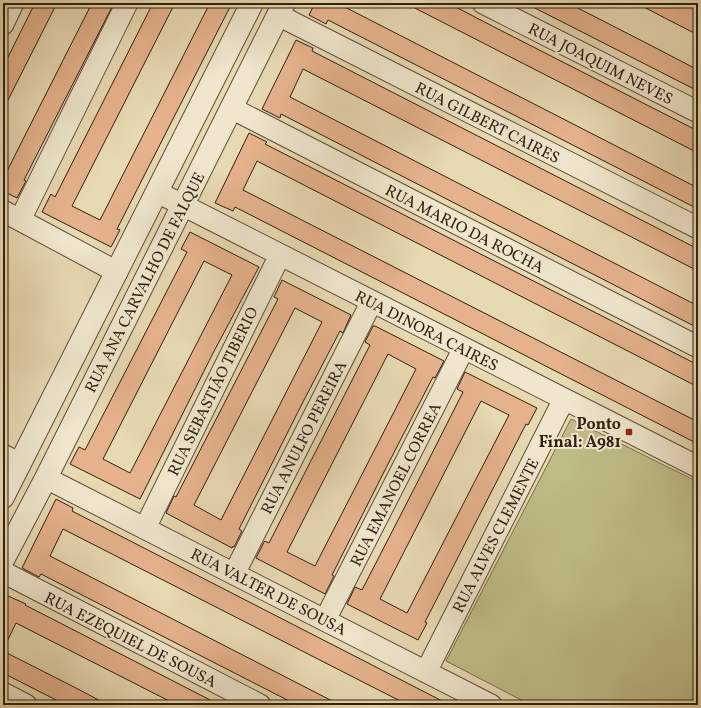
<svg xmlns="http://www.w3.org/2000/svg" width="701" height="708" font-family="Vollkorn,serif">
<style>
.green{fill:#bebc87;stroke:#776e4a}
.building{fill:#e5b28d;stroke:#30200e;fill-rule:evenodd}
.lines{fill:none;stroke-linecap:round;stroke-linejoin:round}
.minor-casing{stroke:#5e4e37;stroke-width:23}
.tertiary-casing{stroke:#5e4e37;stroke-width:24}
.minor{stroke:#efe6cd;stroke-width:21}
.tertiary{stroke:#efe6cd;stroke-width:22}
.poi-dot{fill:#8f2418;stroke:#efe6cd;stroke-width:1.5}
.labels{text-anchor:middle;stroke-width:4;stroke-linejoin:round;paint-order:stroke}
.street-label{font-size:16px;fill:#30200e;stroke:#efe6cd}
.poi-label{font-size:16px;font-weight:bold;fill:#30200e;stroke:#efe6cd;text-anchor:end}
</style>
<rect width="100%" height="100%" fill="#e7d9b2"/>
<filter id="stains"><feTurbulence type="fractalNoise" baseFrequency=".005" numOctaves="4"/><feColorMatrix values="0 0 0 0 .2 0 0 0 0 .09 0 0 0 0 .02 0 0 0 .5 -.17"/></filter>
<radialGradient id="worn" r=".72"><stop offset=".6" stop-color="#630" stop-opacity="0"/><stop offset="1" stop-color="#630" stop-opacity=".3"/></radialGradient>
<path class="green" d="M 571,419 L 698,482 L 698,705 L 531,705 L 446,661 Z"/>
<path class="building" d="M 35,3 L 57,3 L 3,110 L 3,67 Z
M 92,3 L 114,3 L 24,180 L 26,181 L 17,198 L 3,191 L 3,169 L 7,171 Z
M 153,3 L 175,3 L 72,206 L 100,220 L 210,3 L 232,3 L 117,229 L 120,230 L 111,247 L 42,212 L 51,194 L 55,197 Z
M 315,3 L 337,3 L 698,188 L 698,209 L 328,20 L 326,24 L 309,15 Z
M 405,3 L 448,3 L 498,29 L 698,131 L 698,153 Z
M 525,3 L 568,3 L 652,46 L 698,70 L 698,91 Z
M 636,3 L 698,3 L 698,35 L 663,17 Z
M 296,40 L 313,48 L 312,51 L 698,249 L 698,271 L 303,69 L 290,97 L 698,306 L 698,328 L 281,114 L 280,118 L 262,109 Z
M 249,133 L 267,142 L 265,144 L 698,365 L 698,387 L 257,161 L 243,190 L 698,422 L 698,444 L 235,207 L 233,211 L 215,203 Z
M 190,232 L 259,267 L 212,355 L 140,499 L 70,464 L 79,447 L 85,450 L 187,252 L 181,249 ZM 204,261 L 232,275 L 130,473 L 103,459 Z
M 282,280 L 351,315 L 343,333 L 340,331 L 304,400 L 239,529 L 242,531 L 234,547 L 233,546 L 232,548 L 166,513 L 174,496 L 176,497 L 278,299 L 274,297 ZM 295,308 L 322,322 L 221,520 L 194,505 Z
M 373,326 L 375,326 L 444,361 L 435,378 L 433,377 L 387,466 L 332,575 L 334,576 L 325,594 L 256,558 L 264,542 L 265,541 L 269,543 L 370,345 L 365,342 ZM 388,354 L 416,369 L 315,566 L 287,552 Z
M 465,372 L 537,408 L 528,425 L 526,424 L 425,622 L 427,623 L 418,640 L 347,604 L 355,587 L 362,590 L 415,487 L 463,392 L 457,389 ZM 481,401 L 509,415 L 407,613 L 380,599 Z
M 56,499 L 73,508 L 72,511 L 105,528 L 450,705 L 408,705 L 63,529 L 50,556 L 340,705 L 297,705 L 41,574 L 39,577 L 22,568 Z
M 8,596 L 26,604 L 25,605 L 220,705 L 177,705 L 16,623 L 3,650 L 3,606 Z
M 3,651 L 76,688 L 108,705 L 66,705 L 3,673 Z"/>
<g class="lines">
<defs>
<path id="minor" d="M 483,3 L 698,112
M 278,15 L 698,228
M 3,24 L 13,3
M 231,108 L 698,347
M 157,192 L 698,467
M 3,211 L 117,272
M 20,220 L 127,3
M 3,455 L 20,464
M 46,478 L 491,705
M 145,528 L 280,255
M 3,572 L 260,705
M 234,574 L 372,301
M 325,620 L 464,348
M 426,672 L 564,399
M 3,693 L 26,705"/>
<path id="tertiary" d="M 3,497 L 252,3
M 3,560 L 46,478 L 284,3"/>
</defs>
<use href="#minor" class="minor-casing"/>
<use href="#tertiary" class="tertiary-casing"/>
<use href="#minor" class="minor"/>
<use href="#tertiary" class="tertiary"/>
</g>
<rect class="poi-dot" x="625" y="428" width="8" height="8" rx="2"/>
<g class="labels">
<g class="street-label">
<text transform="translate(601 63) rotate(27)" y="6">RUA JOAQUIM NEVES</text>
<text transform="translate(488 122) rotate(27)" y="6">RUA GILBERT CAIRES</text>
<text transform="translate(465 228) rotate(27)" y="6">RUA MARIO DA ROCHA</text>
<text transform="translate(144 282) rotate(-63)" y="6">RUA ANA CARVALHO DE FALQUE</text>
<text transform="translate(427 330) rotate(27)" y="6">RUA DINORA CAIRES</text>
<text transform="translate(212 391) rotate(-64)" y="6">RUA SEBASTIÃO TIBERIO</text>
<text transform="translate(303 437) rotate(-63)" y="6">RUA ANULFO PEREIRA</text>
<text transform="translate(395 484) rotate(-63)" y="6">RUA EMANOEL CORREA</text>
<text transform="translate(495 535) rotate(-63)" y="6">RUA ALVES CLEMENTE</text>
<text transform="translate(269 591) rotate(27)" y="6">RUA VALTER DE SOUSA</text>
<text transform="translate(131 639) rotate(27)" y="6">RUA EZEQUIEL DE SOUSA</text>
</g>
<g class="poi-label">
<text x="621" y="429">Ponto<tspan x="621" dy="18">Final: A981</tspan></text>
</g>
</g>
<rect width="701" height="708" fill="none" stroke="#e7d9b2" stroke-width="16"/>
<rect x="4" y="4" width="693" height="700" fill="none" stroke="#30200e" stroke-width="2"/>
<rect x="8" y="8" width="685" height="692" fill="none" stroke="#30200e"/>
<rect width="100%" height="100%" filter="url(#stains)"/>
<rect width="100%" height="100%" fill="url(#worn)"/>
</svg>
